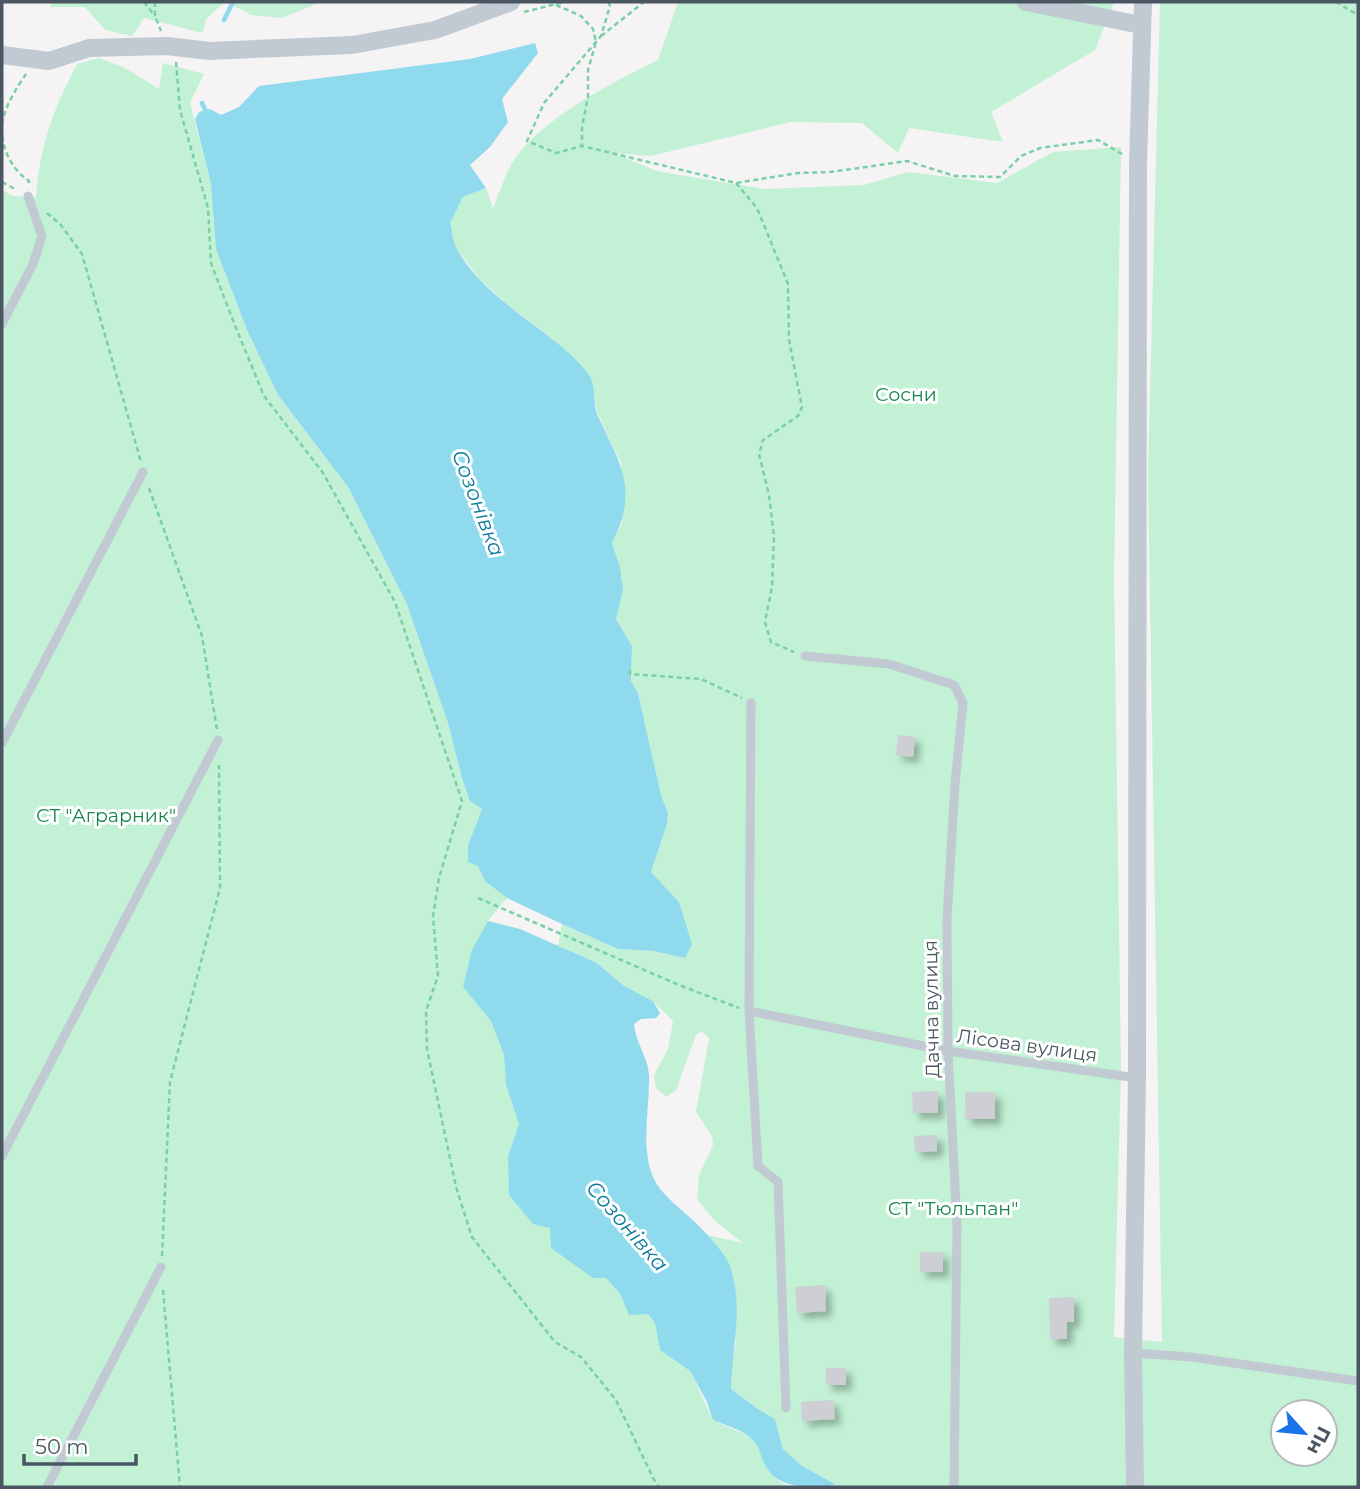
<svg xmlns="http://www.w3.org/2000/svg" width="1360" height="1489" font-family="Montserrat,sans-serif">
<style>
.green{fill:#c3f1d5;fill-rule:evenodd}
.water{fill:#90daee}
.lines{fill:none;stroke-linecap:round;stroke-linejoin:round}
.stream{stroke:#90daee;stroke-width:4.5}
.building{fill:#cdcfd5;filter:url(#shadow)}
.path{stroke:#7ad0a6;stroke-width:2.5;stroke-dasharray:5 3.5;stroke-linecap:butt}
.lane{stroke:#c1cad2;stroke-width:9}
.street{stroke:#c1cad2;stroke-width:18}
.labels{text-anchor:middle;stroke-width:6;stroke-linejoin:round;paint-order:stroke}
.park-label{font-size:19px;fill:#17864f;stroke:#fff}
.street-label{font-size:19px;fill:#4a5661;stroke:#fff}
.water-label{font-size:21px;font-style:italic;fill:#0c7c9b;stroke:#fff}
</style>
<defs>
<filter id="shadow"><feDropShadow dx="6" dy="6" stdDeviation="3.5" flood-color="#0004"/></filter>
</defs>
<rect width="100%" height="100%" fill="#f5f3f3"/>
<path class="green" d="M 52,2 L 225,2 L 206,19 L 203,33 L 144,18 L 132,36 L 105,30 L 85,7 L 50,7 Z
M 227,2 L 321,2 L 282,18 L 251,15 Z
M 678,2 L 1114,2 L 1095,50 L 991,112 L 1003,142 L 909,128 L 898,153 L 862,123 L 791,122 L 651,156 L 614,153 L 656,171 L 764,189 L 864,185 L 908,172 L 997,183 L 1053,152 L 1121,147 L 1114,578 L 1121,1067 L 1114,1337 L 1162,1342 L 1148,475 L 1160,2 L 1358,2 L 1358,1487 L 830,1487 L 835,1484 L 802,1466 L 783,1449 L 775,1419 L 758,1409 L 731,1389 L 732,1364 L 736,1342 L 729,1264 L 707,1235 L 743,1243 L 713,1219 L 697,1199 L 699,1175 L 713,1145 L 712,1136 L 696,1112 L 709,1038 L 702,1031 L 696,1035 L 676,1090 L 666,1097 L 656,1088 L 654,1075 L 668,1049 L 673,1021 L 653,1001 L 624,986 L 597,963 L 558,946 L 562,924 L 618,949 L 653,951 L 684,958 L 679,902 L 651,872 L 667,824 L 668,813 L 661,795 L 638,693 L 631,681 L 632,646 L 616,619 C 625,585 624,577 612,543 L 622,523 L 621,463 L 597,412 L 590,375 L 548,335 L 507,304 L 479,278 L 456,248 L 449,223 L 463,197 L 486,188 L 493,208 C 499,195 503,180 510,167 C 534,122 613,82 658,60 ZM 1283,1412 L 1325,1412 L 1325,1454 L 1283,1454 Z
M 99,58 L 125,68 L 159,89 L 163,63 L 204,74 L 190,103 L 211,184 L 216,249 L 247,330 L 278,395 L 348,487 L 406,602 L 448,723 L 462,778 L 482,809 L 468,845 L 486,881 L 507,898 L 488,921 L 463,986 L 491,1021 L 504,1055 L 506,1085 L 519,1124 L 508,1156 L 550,1228 L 606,1278 L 620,1294 L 629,1314 L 648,1313 L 655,1322 L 660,1350 L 690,1371 L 713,1420 L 744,1434 L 755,1441 L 768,1470 L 782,1483 L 792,1487 L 2,1487 L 2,190 L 13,196 L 36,197 C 40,145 53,110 77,64 Z"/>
<path class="water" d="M 535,43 L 538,53 L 502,99 L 508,122 L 490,147 L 470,165 L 486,188 L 463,197 L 450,223 C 452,231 453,242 457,249 C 486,302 550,327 588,373 C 596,383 593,402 597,414 C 600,420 603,427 606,433 C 627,475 634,500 612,543 L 620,567 L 623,590 L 616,619 L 632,646 L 631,681 L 638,693 L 661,795 L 668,813 L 667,824 L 651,872 L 679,902 L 692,944 L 685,958 L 653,951 L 618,949 L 562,924 L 507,898 L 485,881 L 478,866 L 468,862 L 468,845 L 482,809 L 470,801 L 462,778 L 448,723 L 406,602 L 348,487 L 278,395 L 247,330 L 216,249 L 211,184 L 195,119 L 199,112 L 210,109 L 221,115 L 239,107 L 259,86 L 470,59 Z
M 488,921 L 520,929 L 597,963 L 624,986 L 653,1001 L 660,1013 L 656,1018 L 641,1019 L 634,1024 C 635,1042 648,1057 649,1075 C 650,1108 640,1145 653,1177 C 661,1196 686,1212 701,1228 C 710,1238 725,1253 730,1266 C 744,1306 732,1348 731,1389 L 758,1409 L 775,1419 L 783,1449 L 802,1466 L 835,1484 L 830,1487 C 806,1487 778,1489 765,1465 C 761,1457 759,1446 753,1440 C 743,1430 725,1425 713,1420 L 707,1402 L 690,1371 L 660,1350 L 655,1323 L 648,1314 L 629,1315 L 620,1294 L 606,1278 L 593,1278 L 551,1248 L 550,1228 L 533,1224 L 509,1195 L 508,1156 L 519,1124 L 506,1085 L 504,1055 L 491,1021 L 463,987 L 472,950 Z"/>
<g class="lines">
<path class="stream" d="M 224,20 L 233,2
M 202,103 L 207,114"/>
</g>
<path class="building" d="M 898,735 L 915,737 L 913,757 L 896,755 Z
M 938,1091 L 938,1113 L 913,1113 L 912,1092 Z
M 965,1092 L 995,1092 L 995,1119 L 965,1119 Z
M 937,1135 L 937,1151 L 915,1152 L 914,1136 Z
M 920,1252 L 943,1252 L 943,1272 L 920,1272 Z
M 825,1285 L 826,1311 L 797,1313 L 795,1287 Z
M 1074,1297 L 1074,1322 L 1067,1322 L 1067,1339 L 1050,1339 L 1049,1298 Z
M 826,1368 L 846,1368 L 846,1385 L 826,1385 Z
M 833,1400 L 835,1419 L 802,1421 L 801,1402 Z"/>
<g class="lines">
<path class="path" d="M 144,2 L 155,16
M 155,2 L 155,16 L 161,31
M 608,2 L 610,6 L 601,36 L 544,103 L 527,141 L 556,153 L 582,146 L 736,183 L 798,173 L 831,172 L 907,161 L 955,176 L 1000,177 L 1021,156 L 1040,148 L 1098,140 L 1122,154
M 1336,2 L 1358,15
M 556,5 L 581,16 L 593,29 L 596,42 L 588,70 L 588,97 L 582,127 L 582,146
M 524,12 L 564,2
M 601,36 L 644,2
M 176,62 L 180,110 L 208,208 L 211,263 L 234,323 L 264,396 L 323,473 L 395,602 L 462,801 L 439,878 L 433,916 L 438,976 L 426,1011 L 427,1049 L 456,1187 L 472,1237 L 555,1342 L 581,1357 L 616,1400 L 653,1478 L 659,1487
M 26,74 C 17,87 4,108 2,124 C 0,146 11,169 29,181 L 28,185
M 2,108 L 2,119
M 2,182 L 17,190
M 736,183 L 757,208 L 788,284 L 789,340 L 802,407 L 798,416 L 763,440 L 759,454 L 769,495 L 774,537 L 772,587 L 765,622 L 771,642 L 794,652
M 47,213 L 60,224 L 82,254 L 141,462
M 149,488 L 202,636 L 217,730
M 630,670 L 630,674 L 701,679 L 742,698
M 478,898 L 679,985 L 739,1008
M 162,1256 L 170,1082 L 220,888 L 219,765
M 163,1290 L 180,1487"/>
<path class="lane" d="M 2,324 L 33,264 L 42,236 L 28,196
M 805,656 L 889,664 L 954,685 L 963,703 L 955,784 L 947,919 L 948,1051 L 957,1226 L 954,1487
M 751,703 L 749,1011 L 758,1166 L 778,1182 L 786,1408
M 2,743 L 143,472
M 749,1011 L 948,1051 L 1137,1078
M 2,1156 L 218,740
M 1133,1353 L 1191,1357 L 1358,1381
M 47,1487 L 161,1267"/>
<path class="street" d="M 1026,2 L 1141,25
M 2,55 L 49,61 L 89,48 L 167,46 L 209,51 L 352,45 L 435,30 L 511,2
M 1135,1487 L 1133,1353 L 1137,1078 L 1138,163 L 1143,2"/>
</g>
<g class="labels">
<g class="park-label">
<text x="906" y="401">Сосни</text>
<text x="106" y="822">СТ "Аграрник"</text>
<text x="953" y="1215">СТ "Тюльпан"</text>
</g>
<g class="street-label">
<text transform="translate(931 1009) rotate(-91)" y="7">Дачна вулиця</text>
<text transform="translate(1027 1045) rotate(8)" y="7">Лісова вулиця</text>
</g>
<g class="water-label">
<text transform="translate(478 503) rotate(69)" y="7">Созонівка</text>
<text transform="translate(627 1226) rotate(49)" y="7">Созонівка</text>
</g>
</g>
<rect width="1360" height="1489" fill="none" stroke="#4a5661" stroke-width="7"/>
<g transform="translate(1304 1433) rotate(117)"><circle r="33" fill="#ffffff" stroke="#b7bbc0" stroke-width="2"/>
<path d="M0-5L12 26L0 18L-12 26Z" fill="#1a73e8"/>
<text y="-10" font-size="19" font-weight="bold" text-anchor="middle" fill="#4a5661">Пн</text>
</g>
<path d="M24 1454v10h112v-10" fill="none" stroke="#4a5661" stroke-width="3.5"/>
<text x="35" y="1454" font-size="21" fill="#4a5661" stroke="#ffffff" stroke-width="5" paint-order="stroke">50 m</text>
</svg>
